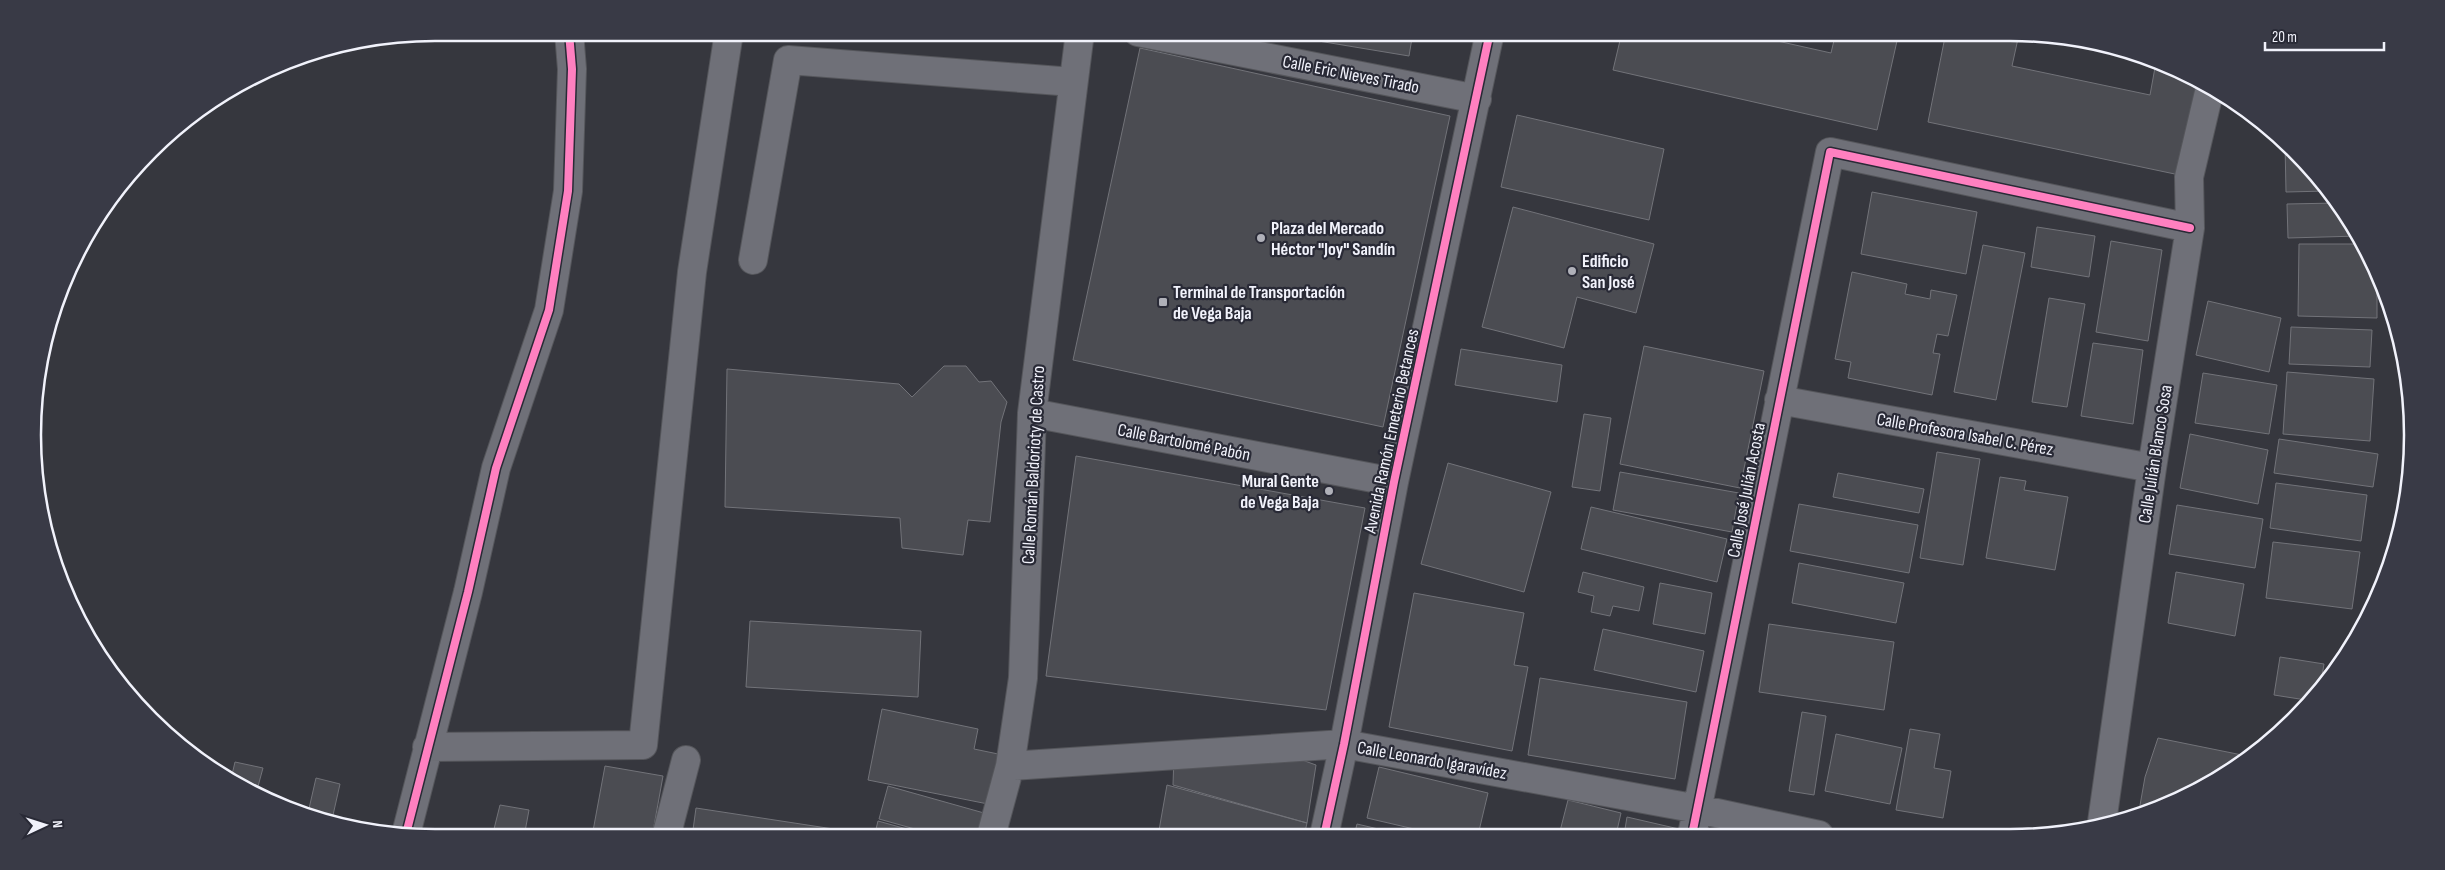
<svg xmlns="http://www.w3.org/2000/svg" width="2445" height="870" font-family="'Sofia Sans Condensed',sans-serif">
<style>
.building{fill:#4b4c52;stroke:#727379}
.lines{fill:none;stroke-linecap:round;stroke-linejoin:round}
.minor-casing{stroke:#55565b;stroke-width:30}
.minor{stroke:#6f7078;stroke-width:28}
.cycleway-casing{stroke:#292a36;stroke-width:11}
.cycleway{stroke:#ff80c0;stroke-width:8}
.poi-dot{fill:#b0b1b9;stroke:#292a36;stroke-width:2}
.labels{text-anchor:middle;stroke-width:4.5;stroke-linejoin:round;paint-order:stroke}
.street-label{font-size:18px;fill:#f1f2fb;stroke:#292a36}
.poi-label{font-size:18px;font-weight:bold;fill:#f1f2fb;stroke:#292a36;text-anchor:start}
.rim{fill:none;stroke:#f1f2fb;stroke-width:2.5}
</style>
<rect width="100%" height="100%" fill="#36373e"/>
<path class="building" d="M 1264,32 L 1413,32 L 1409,56 Z
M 1622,32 L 1737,32 L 1831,53 L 1836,32 L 1899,32 L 1877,130 L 1613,70 Z
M 1946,32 L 2019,34 L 2012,66 L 2150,95 L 2156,62 L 2188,74 L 2208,87 L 2189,177 L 1928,122 Z
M 1140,48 L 1450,116 L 1383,427 L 1073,360 Z
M 1517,115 L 1664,149 L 1649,220 L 1501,187 Z
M 2285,143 L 2312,169 L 2328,191 L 2286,192 Z
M 1872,192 L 1977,212 L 1966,274 L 1861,254 Z
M 2337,203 L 2359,236 L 2288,238 L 2287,204 Z
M 1513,207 L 1654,244 L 1636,313 L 1577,297 L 1564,348 L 1482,327 Z
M 2037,227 L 2095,236 L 2089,277 L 2031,267 Z
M 2111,241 L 2162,250 L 2148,341 L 2096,332 Z
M 2299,244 L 2363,244 L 2377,275 L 2377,318 L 2298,316 Z
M 1983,245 L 2025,253 L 1996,400 L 1954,392 Z
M 1852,272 L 1907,284 L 1905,294 L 1930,299 L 1931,290 L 1957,295 L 1948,336 L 1937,334 L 1933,353 L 1940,354 L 1932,395 L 1848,378 L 1851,362 L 1835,359 Z
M 2049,298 L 2085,304 L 2067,407 L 2032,402 Z
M 2208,301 L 2281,318 L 2269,372 L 2196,355 Z
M 2291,327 L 2372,330 L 2370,367 L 2289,364 Z
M 2093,343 L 2143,350 L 2133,424 L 2081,416 Z
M 1644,346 L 1764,371 L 1740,488 L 1620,464 Z
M 1461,349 L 1562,365 L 1557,402 L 1455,385 Z
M 944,366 L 966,366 L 979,382 L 991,381 L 1007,402 L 1001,422 L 990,522 L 968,520 L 963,555 L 902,548 L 900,518 L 725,507 L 727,369 L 899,384 L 912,397 Z
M 2287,372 L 2374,379 L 2370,441 L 2283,434 Z
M 2203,373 L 2277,385 L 2269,434 L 2195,423 Z
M 1584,414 L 1611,418 L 1600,491 L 1572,487 Z
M 2190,434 L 2268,450 L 2258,504 L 2180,488 Z
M 2279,439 L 2378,454 L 2373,487 L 2274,473 Z
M 1937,452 L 1980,459 L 1963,565 L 1920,558 Z
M 1076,456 L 1365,508 L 1326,710 L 1046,676 Z
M 1448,463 L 1551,492 L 1524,592 L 1421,564 Z
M 1620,472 L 1739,493 L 1732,532 L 1613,510 Z
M 1838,473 L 1924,489 L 1919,513 L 1833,497 Z
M 2000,477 L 2026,481 L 2024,490 L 2068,497 L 2055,570 L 1986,558 Z
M 2276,483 L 2367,495 L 2361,541 L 2270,528 Z
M 1799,504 L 1918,525 L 1909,573 L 1790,551 Z
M 2177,505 L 2263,519 L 2255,568 L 2169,554 Z
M 1591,507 L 1727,539 L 1717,582 L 1581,549 Z
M 2273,542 L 2360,552 L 2352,609 L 2266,598 Z
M 1799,563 L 1904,583 L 1896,623 L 1792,603 Z
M 1583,572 L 1644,587 L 1639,611 L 1613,606 L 1610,616 L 1591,612 L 1594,596 L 1578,592 Z
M 2176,572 L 2244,584 L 2235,636 L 2168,623 Z
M 1660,583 L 1712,593 L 1705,634 L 1653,624 Z
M 1414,593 L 1524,613 L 1514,665 L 1528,667 L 1512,751 L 1389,727 Z
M 750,621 L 921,631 L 918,697 L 746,687 Z
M 1769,624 L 1894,642 L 1884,710 L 1759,692 Z
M 1603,629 L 1704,651 L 1696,692 L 1594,670 Z
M 2280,657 L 2324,664 L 2321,682 L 2306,700 L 2274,695 Z
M 1540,678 L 1687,702 L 1675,779 L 1528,755 Z
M 882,709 L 978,729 L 974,749 L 1003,755 L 993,805 L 868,780 Z
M 1802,712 L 1826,716 L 1814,795 L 1789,791 Z
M 1910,729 L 1940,734 L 1934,768 L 1951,771 L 1943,818 L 1896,810 Z
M 1836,734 L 1902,748 L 1890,804 L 1825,791 Z
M 2158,738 L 2247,756 L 2188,796 L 2139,811 L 2145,777 Z
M 1274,750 L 1316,765 L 1307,823 L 1173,785 L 1174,755 Z
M 235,762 L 263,768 L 257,790 L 231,779 Z
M 605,766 L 663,776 L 652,837 L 630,837 L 593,831 Z
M 1379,767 L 1488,793 L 1478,835 L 1440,835 L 1367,818 Z
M 316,778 L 340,784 L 331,824 L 308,813 Z
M 1167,785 L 1307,823 L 1304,836 L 1158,836 Z
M 888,786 L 984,813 L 977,836 L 940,836 L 879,819 Z
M 1568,800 L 1621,813 L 1616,835 L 1559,835 Z
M 500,805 L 529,810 L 524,837 L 492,837 Z
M 696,808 L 840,830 L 839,837 L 692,837 Z
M 1627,817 L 1679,829 L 1677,835 L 1624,835 Z
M 878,821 L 932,836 L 874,837 Z
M 1357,824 L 1404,835 L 1354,836 Z
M 1725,830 L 1740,835 L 1724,835 Z"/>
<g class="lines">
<defs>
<path id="minor" d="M 1138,32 L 1477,99
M 753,260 L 788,60 L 1073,82
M 1779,400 L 2152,468
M 1032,413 L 1394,482
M 427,747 L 643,745 L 692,272 L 729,32
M 1010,766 L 1344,744 L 1698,809 L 1819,835
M 2102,822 L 2152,468 L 2190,228 L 2189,177 L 2210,88
M 406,834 L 468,592 L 496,468 L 549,310 L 568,191 L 572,69 L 569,32
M 1692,835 L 1830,152 L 2190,228
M 991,836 L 1010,766 L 1023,678 L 1032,413 L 1080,32
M 1324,836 L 1344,744 L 1394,482 L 1490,32
M 666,837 L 686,760"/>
</defs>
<use href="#minor" class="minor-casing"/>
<use href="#minor" class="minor"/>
<defs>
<path id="cycleway" d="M 406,834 L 468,592 L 496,468 L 549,310 L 568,191 L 572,69 L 569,32
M 1692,835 L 1830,152 L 2190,228
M 1324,836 L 1344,744 L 1394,482 L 1490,32"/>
</defs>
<use href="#cycleway" class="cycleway-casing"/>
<use href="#cycleway" class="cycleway"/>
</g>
<g class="poi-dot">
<circle cx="1261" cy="238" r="5"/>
<circle cx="1572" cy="271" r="5"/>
<rect x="1158" y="297" width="10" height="10" rx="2.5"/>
<circle cx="1329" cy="491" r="5"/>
</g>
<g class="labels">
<g class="street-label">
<text transform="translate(1351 74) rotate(11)" y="6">Calle Eric Nieves Tirado</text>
<text transform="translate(1391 431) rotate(-78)" y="6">Avenida Ramón Emeterio Betances</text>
<text transform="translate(1965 434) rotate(10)" y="6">Calle Profesora Isabel C. Pérez</text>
<text transform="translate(1184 442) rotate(11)" y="6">Calle Bartolomé Pabón</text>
<text transform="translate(2155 454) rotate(-81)" y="6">Calle Julián Blanco Sosa</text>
<text transform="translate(1033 465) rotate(-87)" y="6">Calle Román Baldorioty de Castro</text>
<text transform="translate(1746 490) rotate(-79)" y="6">Calle José Julián Acosta</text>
<text transform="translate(1432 760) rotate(10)" y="6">Calle Leonardo Igaravídez</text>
</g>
<g class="poi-label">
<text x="1271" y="234">Plaza del Mercado<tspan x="1271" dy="21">Héctor "Joy" Sandín</tspan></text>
<text x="1582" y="267">Edificio<tspan x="1582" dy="21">San José</tspan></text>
<text x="1173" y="298">Terminal de Transportación<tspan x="1173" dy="21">de Vega Baja</tspan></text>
<text x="1319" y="487" text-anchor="end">Mural Gente<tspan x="1319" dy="21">de Vega Baja</tspan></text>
</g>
</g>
<path d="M0 0H2445V870H0ZM435 41H2010A394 394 0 0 1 2404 435V435A394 394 0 0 1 2010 829H435A394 394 0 0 1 41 435V435A394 394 0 0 1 435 41Z" fill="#393a46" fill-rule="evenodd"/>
<path class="rim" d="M435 41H2010A394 394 0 0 1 2404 435V435A394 394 0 0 1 2010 829H435A394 394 0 0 1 41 435V435A394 394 0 0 1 435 41Z"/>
<g transform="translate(45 825) rotate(86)" stroke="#292a36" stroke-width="4" paint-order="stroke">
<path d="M0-4L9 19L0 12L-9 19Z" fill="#f1f2fb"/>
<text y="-8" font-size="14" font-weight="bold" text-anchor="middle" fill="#f1f2fb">N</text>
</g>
<path d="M2265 42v8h119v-8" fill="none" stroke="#f1f2fb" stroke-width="2.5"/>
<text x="2272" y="42" font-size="15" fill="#f1f2fb" stroke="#292a36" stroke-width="4" paint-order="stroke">20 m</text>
</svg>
